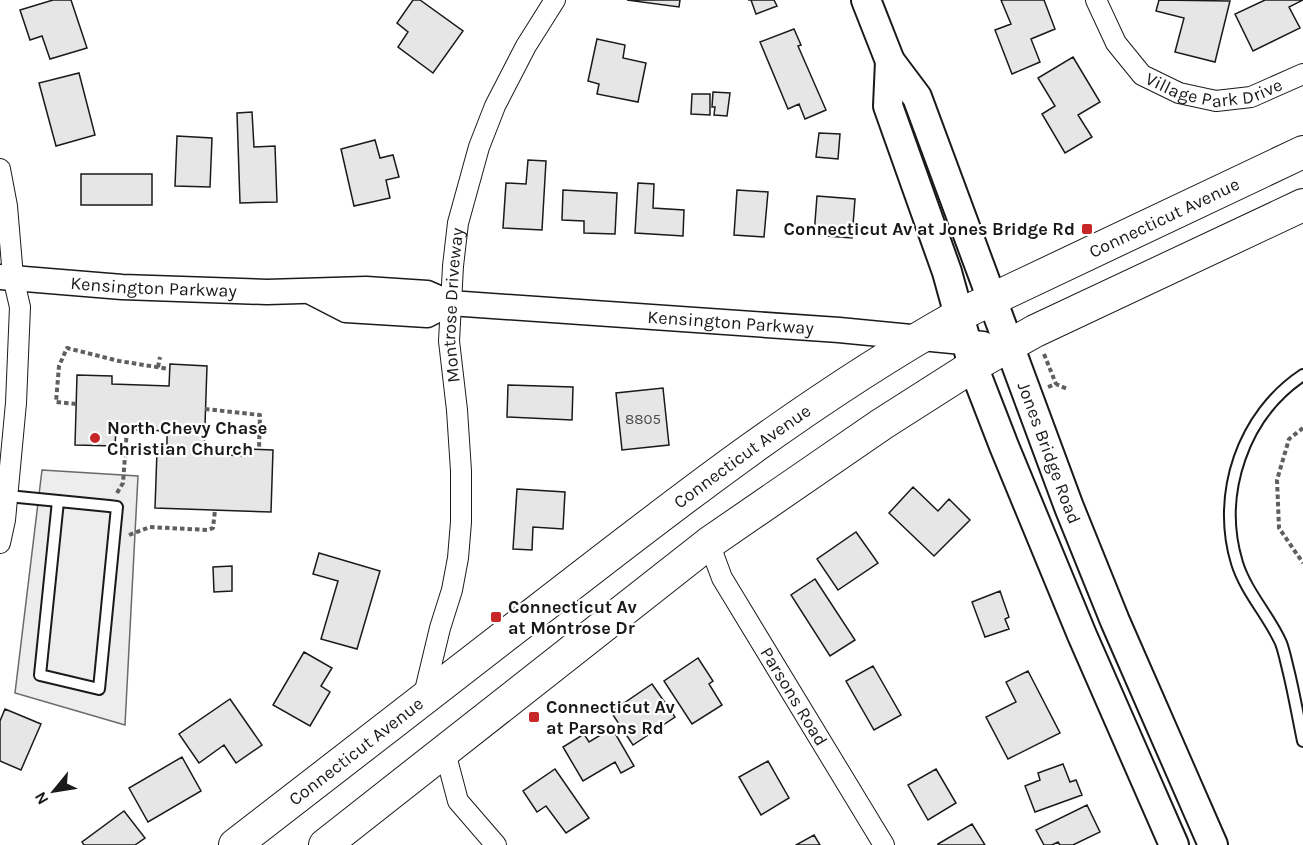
<svg xmlns="http://www.w3.org/2000/svg" width="1303" height="845" font-family="Karla,sans-serif">
<style>
.built{fill:#ededed;stroke:#6a6a6a;stroke-width:1.5}
.building{fill:#e6e6e6;stroke:#1a1a1a;stroke-width:1.5}
.lines{fill:none;stroke-linecap:round;stroke-linejoin:round}
.service-casing{stroke:#1a1a1a;stroke-width:14}
.minor-casing{stroke:#1a1a1a;stroke-width:22}
.tertiary-casing{stroke:#1a1a1a;stroke-width:27}
.secondary-casing{stroke:#1a1a1a;stroke-width:32}
.primary-casing{stroke:#1a1a1a;stroke-width:34}
.path{stroke:#5f5f5f;stroke-width:4;stroke-dasharray:4.5 3;stroke-linecap:butt}
.service{stroke:#fff;stroke-width:10}
.minor{stroke:#fff;stroke-width:20}
.tertiary{stroke:#fff;stroke-width:24}
.secondary{stroke:#fff;stroke-width:28}
.primary{stroke:#fff;stroke-width:32}
.poi-dot{fill:#c62828;stroke:#fff;stroke-width:2}
.labels{text-anchor:middle;stroke-width:4.5;stroke-linejoin:round;paint-order:stroke}
.number-label{font-size:15px;fill:#4d4d4d}
.street-label{font-size:18px;fill:#1a1a1a;stroke:#fff}
.poi-label{font-size:18px;font-weight:bold;fill:#1a1a1a;stroke:#fff;text-anchor:start}
</style>
<rect width="100%" height="100%" fill="#fff"/>
<path class="built" d="M 42,470 L 138,476 L 125,725 L 15,693 Z"/>
<path class="building" d="M 53,0 L 71,0 L 87,48 L 50,59 L 42,36 L 30,40 L 20,10 Z
M 413,0 L 420,0 L 463,31 L 433,73 L 398,47 L 408,32 L 397,23 Z
M 627,0 L 680,0 L 679,7 Z
M 748,0 L 774,0 L 777,6 L 756,14 L 751,0 Z
M 1001,0 L 1044,0 L 1055,29 L 1031,39 L 1040,62 L 1012,74 L 995,30 L 1011,24 Z
M 1159,0 L 1230,1 L 1215,62 L 1175,52 L 1184,18 L 1156,11 Z
M 1265,0 L 1303,0 L 1289,7 L 1300,28 L 1253,51 L 1235,14 Z
M 794,29 L 801,45 L 798,46 L 826,110 L 805,119 L 799,104 L 788,109 L 760,42 Z
M 597,39 L 625,45 L 623,58 L 646,63 L 638,102 L 597,94 L 599,84 L 588,81 Z
M 1073,57 L 1100,102 L 1078,115 L 1092,137 L 1065,153 L 1042,114 L 1055,106 L 1038,78 Z
M 79,73 L 95,135 L 56,146 L 39,83 Z
M 713,92 L 730,93 L 727,116 L 714,115 L 715,107 L 712,107 Z
M 692,94 L 710,94 L 710,115 L 691,114 Z
M 252,112 L 254,147 L 275,146 L 277,202 L 240,203 L 237,113 Z
M 819,133 L 840,134 L 838,159 L 816,157 Z
M 177,136 L 212,138 L 210,187 L 175,186 Z
M 375,140 L 380,158 L 393,155 L 399,177 L 386,180 L 390,198 L 354,206 L 341,149 Z
M 528,160 L 546,161 L 542,230 L 503,228 L 506,183 L 526,184 Z
M 81,174 L 152,174 L 152,205 L 81,205 Z
M 638,183 L 654,184 L 653,208 L 684,210 L 683,236 L 635,233 Z
M 563,190 L 617,193 L 615,234 L 584,233 L 584,221 L 562,220 Z
M 737,190 L 768,192 L 764,237 L 734,235 Z
M 817,196 L 855,199 L 852,238 L 814,235 Z
M 170,364 L 207,366 L 204,454 L 247,456 L 248,449 L 273,450 L 271,512 L 155,508 L 157,451 L 167,451 L 167,431 L 116,429 L 115,446 L 75,445 L 77,375 L 112,376 L 112,384 L 169,386 Z
M 508,385 L 573,387 L 572,420 L 507,417 Z
M 663,388 L 669,445 L 622,450 L 616,393 Z
M 913,487 L 938,511 L 949,499 L 970,520 L 934,556 L 889,513 Z
M 517,489 L 565,492 L 563,529 L 533,527 L 532,550 L 513,549 Z
M 856,532 L 878,563 L 838,590 L 817,559 Z
M 319,553 L 380,571 L 357,649 L 321,639 L 338,581 L 313,574 Z
M 232,566 L 232,591 L 214,592 L 213,567 Z
M 815,579 L 855,640 L 830,656 L 791,595 Z
M 1000,591 L 1009,617 L 1005,619 L 1009,629 L 985,637 L 972,602 Z
M 304,652 L 332,668 L 321,686 L 330,692 L 310,726 L 273,705 Z
M 698,658 L 713,681 L 709,684 L 722,705 L 692,724 L 664,681 Z
M 873,666 L 901,715 L 874,730 L 846,681 Z
M 1028,671 L 1060,733 L 1008,759 L 986,717 L 1016,702 L 1006,682 Z
M 652,684 L 675,717 L 633,745 L 611,712 Z
M 230,699 L 262,745 L 236,763 L 224,745 L 199,763 L 179,734 Z
M 5,709 L 41,724 L 21,770 L 0,761 L 0,721 Z
M 612,728 L 634,766 L 621,773 L 615,762 L 583,781 L 563,747 L 584,734 L 589,742 Z
M 182,757 L 201,791 L 148,822 L 129,788 Z
M 768,761 L 789,798 L 761,815 L 739,777 Z
M 1063,764 L 1070,782 L 1076,780 L 1082,795 L 1035,812 L 1025,786 L 1040,780 L 1038,773 Z
M 555,769 L 589,818 L 566,833 L 546,806 L 537,812 L 523,791 Z
M 936,769 L 956,803 L 928,820 L 908,785 Z
M 1087,805 L 1100,832 L 1073,845 L 1060,845 L 1058,842 L 1052,845 L 1044,845 L 1036,830 Z
M 124,811 L 145,838 L 135,845 L 84,845 L 82,842 Z
M 972,824 L 985,845 L 938,845 L 938,844 Z
M 814,835 L 820,845 L 796,845 Z"/>
<g class="lines">
<defs>
<path id="service" d="M 1303,375 C 1243,415 1216,494 1237,563 C 1246,592 1269,616 1281,643 C 1284,651 1286,661 1288,669 C 1294,693 1298,717 1303,741
M 8,496 L 109,506 L 117,507 L 99,689 L 40,675 L 58,501"/>
<g id="minor">
<path id="s1" d="M 1096,0 L 1116,43 L 1142,75 L 1179,93 L 1216,101 L 1251,97 L 1303,74"/>
<path d="M 0,169 L 7,206 L 13,277 L 20,307 L 16,403 L 5,520 L 0,543"/>
<path id="s2" d="M 709,543 L 722,578 L 884,845"/>
<path id="s3" d="M 423,699 L 440,628 L 452,590 L 458,558 L 461,522 L 461,471 L 457,410 L 449,341 L 453,266 L 458,223 L 479,147 L 495,106 L 526,46 L 555,0"/>
<path d="M 445,752 L 458,801 L 496,845"/>
</g>
<g id="tertiary">
<path id="s4" d="M 0,277 L 122,287 L 267,292 L 366,289 L 427,293 L 450,303 L 839,330 L 983,344"/>
<path d="M 311,292 L 346,310 L 427,315 L 450,303"/>
</g>
<g id="secondary">
<path id="s5" d="M 866,0 L 890,61 L 917,97 L 1069,507 L 1115,621 L 1213,845"/>
<path d="M 890,61 L 888,106 L 947,272 L 973,366 L 1004,446 L 1082,635 L 1174,845"/>
</g>
<g id="primary">
<path id="s6" d="M 235,845 C 341,763 448,680 554,598 C 684,497 816,395 959,315 L 1303,152"/>
<path d="M 325,845 L 709,543 L 882,424 L 973,366 L 1035,331 L 1303,205"/>
</g>
</defs>
<use href="#service" class="service-casing"/>
<use href="#minor" class="minor-casing"/>
<use href="#tertiary" class="tertiary-casing"/>
<use href="#secondary" class="secondary-casing"/>
<use href="#primary" class="primary-casing"/>
<path class="path" d="M 1044,354 L 1056,384
M 158,367 L 160,357
M 1048,387 L 1056,384 L 1067,389
M 76,404 L 56,402 L 59,366 L 67,348 L 119,361 L 169,369
M 205,409 L 260,415 L 259,449
M 1303,428 L 1289,439 L 1277,480 L 1279,528 L 1303,563
M 117,493 L 123,483 L 127,429
M 129,535 L 150,527 L 207,530 L 213,528 L 215,510"/>
<use href="#service" class="service"/>
<use href="#minor" class="minor"/>
<use href="#tertiary" class="tertiary"/>
<use href="#secondary" class="secondary"/>
<use href="#primary" class="primary"/>
</g>
<g class="poi-dot">
<rect x="1081" y="223" width="12" height="12" rx="3"/>
<circle cx="95" cy="438" r="6"/>
<rect x="490" y="611" width="12" height="12" rx="3"/>
<rect x="528" y="711" width="12" height="12" rx="3"/>
</g>
<g class="labels">
<g class="number-label">
<text x="643" y="424">8805</text>
</g>
<g class="street-label">
<text dy="6" stroke="none"><textPath href="#s1" startOffset="165">Village Park Drive</textPath></text>
<text dy="6" stroke="none"><textPath href="#s6" startOffset="1125">Connecticut Avenue</textPath></text>
<text dy="6" stroke="none"><textPath href="#s4" startOffset="154">Kensington Parkway</textPath></text>
<text dy="6" stroke="none"><textPath href="#s3" startOffset="399">Montrose Driveway</textPath></text>
<text dy="6" stroke="none"><textPath href="#s4" startOffset="734">Kensington Parkway</textPath></text>
<text dy="6" stroke="none"><textPath href="#s5" startOffset="490">Jones Bridge Road</textPath></text>
<text dy="6" stroke="none"><textPath href="#s6" startOffset="639">Connecticut Avenue</textPath></text>
<text dy="6" stroke="none"><textPath href="#s2" startOffset="176">Parsons Road</textPath></text>
<text dy="6" stroke="none"><textPath href="#s6" startOffset="153">Connecticut Avenue</textPath></text>
</g>
<g class="poi-label">
<text x="1075" y="235" text-anchor="end">Connecticut Av at Jones Bridge Rd</text>
<text x="107" y="434">North Chevy Chase<tspan x="107" dy="21">Christian Church</tspan></text>
<text x="508" y="613">Connecticut Av<tspan x="508" dy="21">at Montrose Dr</tspan></text>
<text x="546" y="713">Connecticut Av<tspan x="546" dy="21">at Parsons Rd</tspan></text>
</g>
</g>
<g transform="translate(54 791) rotate(240)" stroke="#ffffff" stroke-width="4.5" paint-order="stroke">
<path d="M0-4.5L10 22L0 15L-10 22Z" fill="#1a1a1a"/>
<text y="-9" font-size="16" font-weight="bold" text-anchor="middle" fill="#1a1a1a">N</text>
</g>
</svg>
